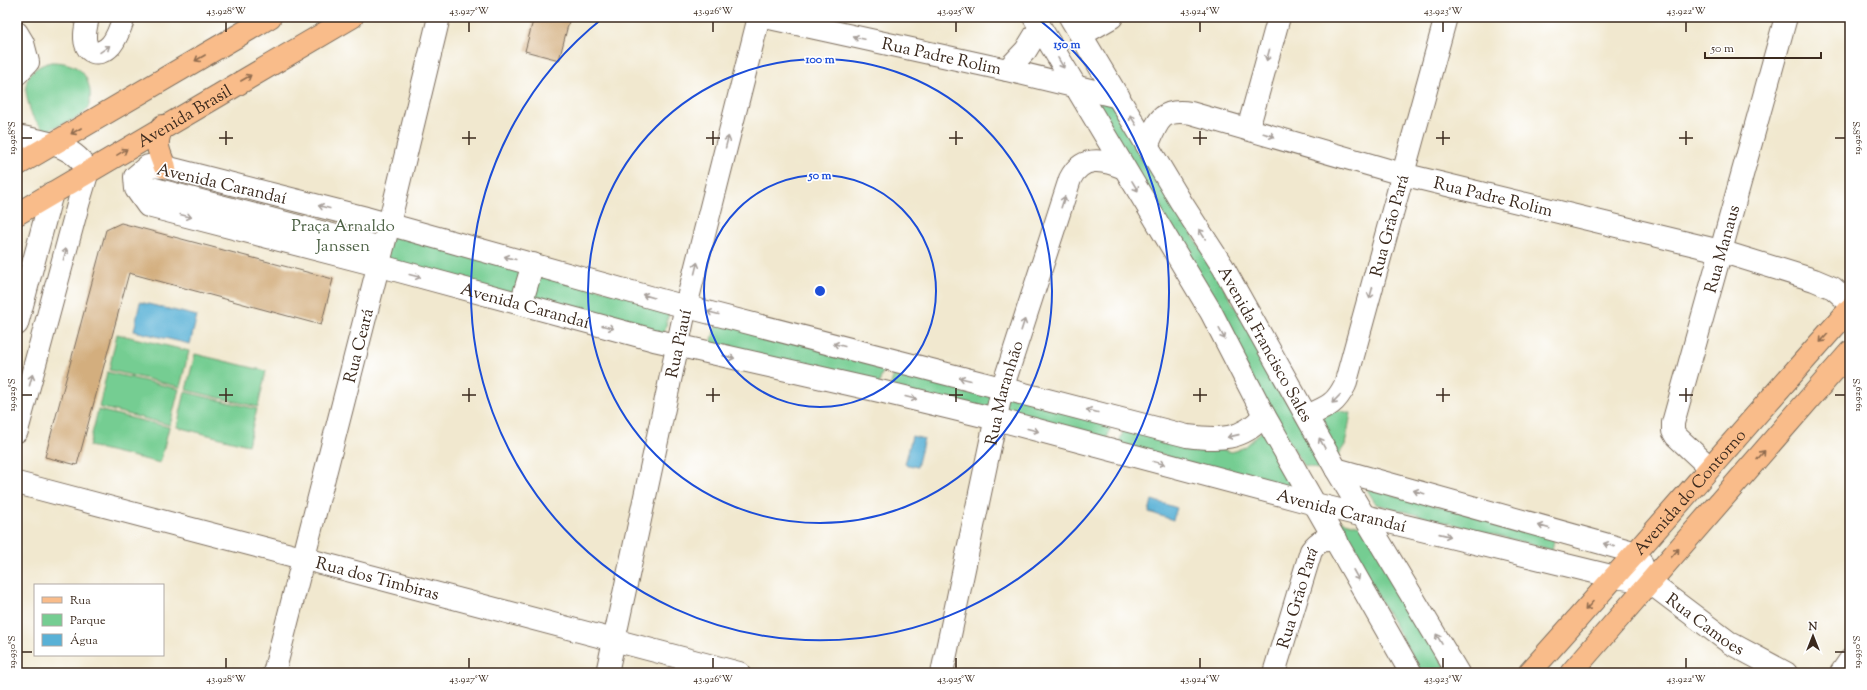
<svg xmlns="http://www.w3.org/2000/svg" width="1867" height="690" font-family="'Sorts Mill Goudy',serif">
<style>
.green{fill:#75cd92;stroke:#587c58}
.water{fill:#59b1d6;stroke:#4a6e7a}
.building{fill:#d3ae7e}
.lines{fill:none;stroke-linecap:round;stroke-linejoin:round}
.minor-casing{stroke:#7b6c5c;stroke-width:24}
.major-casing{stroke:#7b6c5c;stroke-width:24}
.minor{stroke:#fff;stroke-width:22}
.major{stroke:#f9bc8a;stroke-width:22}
.oneway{stroke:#a79f9a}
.oneway2{stroke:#906c4f}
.ticks{fill:none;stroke:#3b2a1e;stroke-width:1.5}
.ring{fill:none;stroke:#1d4ed8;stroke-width:2}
.labels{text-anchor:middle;stroke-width:3.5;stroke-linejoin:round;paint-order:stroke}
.street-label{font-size:17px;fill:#3b2a1e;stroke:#fff}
.park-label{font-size:17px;fill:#4f6347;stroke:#fff}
.centre{fill:#1d4ed8;stroke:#fff;stroke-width:2}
.ring-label{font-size:12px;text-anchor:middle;font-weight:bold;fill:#1d4ed8;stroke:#fff;stroke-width:3.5;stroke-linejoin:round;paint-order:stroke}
.neatline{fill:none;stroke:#3b2a1e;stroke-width:1.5}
.ticks-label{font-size:10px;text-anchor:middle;fill:#3b2a1e}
</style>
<rect width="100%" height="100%" fill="#fff"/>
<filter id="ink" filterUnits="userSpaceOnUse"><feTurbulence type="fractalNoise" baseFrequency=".025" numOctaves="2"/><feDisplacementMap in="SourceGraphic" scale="8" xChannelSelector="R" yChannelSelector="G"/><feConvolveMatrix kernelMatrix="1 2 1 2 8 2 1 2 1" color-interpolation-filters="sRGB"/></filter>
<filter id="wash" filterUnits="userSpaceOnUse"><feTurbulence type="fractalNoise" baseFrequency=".012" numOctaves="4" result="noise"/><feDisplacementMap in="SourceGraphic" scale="16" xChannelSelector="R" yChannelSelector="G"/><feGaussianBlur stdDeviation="0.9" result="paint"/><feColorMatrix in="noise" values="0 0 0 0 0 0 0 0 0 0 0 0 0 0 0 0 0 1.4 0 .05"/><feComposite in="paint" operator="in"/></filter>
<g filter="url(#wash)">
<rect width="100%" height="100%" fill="#f1e8cf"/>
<path class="green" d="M 51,62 C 60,62 69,63 77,68 C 90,75 95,102 85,112 C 79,119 56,126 46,131 C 42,127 36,122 33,117 C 30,113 30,107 28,102 C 22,80 29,68 51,62 Z
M 1088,96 L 1114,102 L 1306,427 L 1336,410 L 1351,413 L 1345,445 L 1327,472 L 1303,465 Z
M 393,233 L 526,268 L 519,298 L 385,262 Z
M 535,271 L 670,308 L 664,335 L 528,300 Z
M 717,321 L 885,363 L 879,384 L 711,344 Z
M 117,334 L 189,351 L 180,387 L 109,370 Z
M 195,354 L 266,371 L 258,407 L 186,390 Z
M 896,366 L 996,393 L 992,414 L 890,388 Z
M 107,372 L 179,389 L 170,425 L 99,407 Z
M 185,392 L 257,409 L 248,445 L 177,427 Z
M 1006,395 L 1112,421 L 1106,443 L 1001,417 Z
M 98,410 L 169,427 L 160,463 L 89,446 Z
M 1125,425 L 1232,452 L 1245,447 L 1264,429 L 1300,494 L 1119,443 Z
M 1366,488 L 1555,536 L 1552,550 L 1376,504 Z
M 1334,519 L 1364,527 L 1449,673 L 1422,673 Z"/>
<path class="water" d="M 140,302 L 197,316 L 190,344 L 134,331 Z
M 912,436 L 924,439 L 917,467 L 905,464 Z
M 1152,500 L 1177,508 L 1173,520 L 1149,512 Z"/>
<g id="blocks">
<path class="building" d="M 534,17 L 570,17 L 559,60 L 525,51 Z
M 121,223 L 333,279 L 321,325 L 129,273 L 77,465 L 45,457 L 106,230 Z"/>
</g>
</g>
<g filter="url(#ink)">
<use href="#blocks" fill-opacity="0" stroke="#7b6c5c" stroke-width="1"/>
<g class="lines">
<defs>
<g id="minor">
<path d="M 88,17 C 87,23 85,29 85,35 C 84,54 99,58 111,45 C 117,38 121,26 124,17"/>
<path id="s1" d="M 765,17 L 1007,70 L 1119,97"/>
<path d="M 1034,17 L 1211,312 L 1264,415 L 1411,673"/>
<path id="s2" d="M 1070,17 L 1181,202 L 1223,267 L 1336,469 L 1458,673"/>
<path d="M 17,33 L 23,43 L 28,62 L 17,74"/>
<path d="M 1081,35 L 1112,17"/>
<path d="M 1007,70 L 1026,50 L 1040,27"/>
<path d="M 1248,129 L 1279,17"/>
<path d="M 17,136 C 44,142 74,144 88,171 L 79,201 L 17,431"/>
<path id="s3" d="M 1148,144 C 1158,120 1162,108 1191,113 L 1402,174 L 1720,251 L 1814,280 L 1833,288 L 1850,303"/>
<path d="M 147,187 L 382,248"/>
<path d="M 521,304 L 533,264"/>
<path d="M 17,324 L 52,193"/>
<path id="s4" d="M 1264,415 C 1243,441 1218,440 1187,436 L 664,301 L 366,218 L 165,167 L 148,166 L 135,177 L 136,189 L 148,206 L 377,265 L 654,340 L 884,392 L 996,419 L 1315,504 L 1615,577 L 1649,582 L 1730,643 L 1786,673"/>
<path id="s5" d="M 1307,416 C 1327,407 1335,405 1345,385 L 1446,17"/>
<path id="s6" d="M 1709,467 L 1676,436 L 1673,431 L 1673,423 L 1786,17"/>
<path d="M 1336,469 L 1637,553 L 1649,582"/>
<path id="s7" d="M 17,483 L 739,673"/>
<path id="s8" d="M 274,673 L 389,224 L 439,17"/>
<path id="s9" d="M 607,673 L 686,306 L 759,17"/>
<path id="s10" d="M 942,673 L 1002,389 L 1070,179 C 1082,155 1103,159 1124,168"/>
<path id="s11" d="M 1274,673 L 1311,551 C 1318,541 1324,538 1337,541"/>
<path d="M 1841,673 L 1850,660"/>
</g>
<g id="major">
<path d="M 163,126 C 154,144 158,149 165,167"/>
<path d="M 17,165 L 270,17"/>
<path id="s12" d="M 17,214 L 352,17"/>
<path id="s13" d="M 1529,673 C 1637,553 1742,430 1850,309"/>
<path d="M 1571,673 L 1850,352"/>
</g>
</defs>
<use href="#minor" class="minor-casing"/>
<use href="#major" class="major-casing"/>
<use href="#minor" class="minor"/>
<use href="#major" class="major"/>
</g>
<defs><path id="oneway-shaft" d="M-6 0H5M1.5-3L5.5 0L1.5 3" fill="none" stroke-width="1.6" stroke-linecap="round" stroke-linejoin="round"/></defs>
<g class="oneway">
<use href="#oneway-shaft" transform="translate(859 38) rotate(-168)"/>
<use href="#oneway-shaft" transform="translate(105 49) rotate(-35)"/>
<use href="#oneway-shaft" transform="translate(1268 55) rotate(105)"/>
<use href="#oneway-shaft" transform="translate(1061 63) rotate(60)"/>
<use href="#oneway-shaft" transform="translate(1133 120) rotate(-122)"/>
<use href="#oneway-shaft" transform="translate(1269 135) rotate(16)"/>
<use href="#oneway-shaft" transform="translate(727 142) rotate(-76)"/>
<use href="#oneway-shaft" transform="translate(1135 186) rotate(59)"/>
<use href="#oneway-shaft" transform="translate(1063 202) rotate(-72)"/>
<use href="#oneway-shaft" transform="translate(324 207) rotate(-166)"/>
<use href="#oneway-shaft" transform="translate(186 216) rotate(14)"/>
<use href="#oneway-shaft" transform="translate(1202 234) rotate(-123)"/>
<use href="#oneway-shaft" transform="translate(65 254) rotate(-75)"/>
<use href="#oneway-shaft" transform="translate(510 258) rotate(-165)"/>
<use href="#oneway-shaft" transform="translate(696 268) rotate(-76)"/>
<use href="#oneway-shaft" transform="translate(415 276) rotate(15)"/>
<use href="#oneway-shaft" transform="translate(1371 293) rotate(105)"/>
<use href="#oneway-shaft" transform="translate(648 296) rotate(-164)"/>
<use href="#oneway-shaft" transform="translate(713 313) rotate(-166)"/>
<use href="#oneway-shaft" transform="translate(1023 325) rotate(-72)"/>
<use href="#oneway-shaft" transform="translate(608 327) rotate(15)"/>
<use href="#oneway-shaft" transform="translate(1222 334) rotate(62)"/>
<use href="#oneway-shaft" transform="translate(839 345) rotate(-166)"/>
<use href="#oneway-shaft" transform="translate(729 357) rotate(13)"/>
<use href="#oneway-shaft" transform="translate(965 379) rotate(-165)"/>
<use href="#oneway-shaft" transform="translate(31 380) rotate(-75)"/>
<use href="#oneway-shaft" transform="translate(911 398) rotate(14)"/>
<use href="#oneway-shaft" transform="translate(1336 399) rotate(134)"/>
<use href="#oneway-shaft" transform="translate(1092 411) rotate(-166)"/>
<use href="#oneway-shaft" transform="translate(1033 430) rotate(15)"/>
<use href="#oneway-shaft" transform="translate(1233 436) rotate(167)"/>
<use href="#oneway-shaft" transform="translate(1322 443) rotate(-119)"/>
<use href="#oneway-shaft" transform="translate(1159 463) rotate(15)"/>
<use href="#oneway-shaft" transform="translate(1419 492) rotate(-164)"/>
<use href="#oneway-shaft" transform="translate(1544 527) rotate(-164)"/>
<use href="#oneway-shaft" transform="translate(1445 535) rotate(13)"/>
<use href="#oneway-shaft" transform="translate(1609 545) rotate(-164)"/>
<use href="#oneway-shaft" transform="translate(1356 575) rotate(61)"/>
<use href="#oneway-shaft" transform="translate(1439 639) rotate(-120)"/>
</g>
<g class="oneway2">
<use href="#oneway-shaft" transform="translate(200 58) rotate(150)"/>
<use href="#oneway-shaft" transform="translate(246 78) rotate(-30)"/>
<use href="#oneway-shaft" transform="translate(76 131) rotate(150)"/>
<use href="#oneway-shaft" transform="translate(122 152) rotate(-31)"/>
<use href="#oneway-shaft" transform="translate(1824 338) rotate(132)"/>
<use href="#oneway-shaft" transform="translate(1761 455) rotate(-49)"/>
<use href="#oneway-shaft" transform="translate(1675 553) rotate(-49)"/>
<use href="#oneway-shaft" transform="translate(1589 606) rotate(132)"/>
</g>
</g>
<path class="ticks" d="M 226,22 L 226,32M 469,22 L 469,32M 713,22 L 713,32M 956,22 L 956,32M 1200,22 L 1200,32M 1443,22 L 1443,32M 1686,22 L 1686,32M 226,131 L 226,145M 469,131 L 469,145M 713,131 L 713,145M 956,131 L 956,145M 1200,131 L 1200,145M 1443,131 L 1443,145M 1686,131 L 1686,145M 22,138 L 32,138M 219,138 L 233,138M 462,138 L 476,138M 706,138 L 720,138M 949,138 L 963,138M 1193,138 L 1207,138M 1436,138 L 1450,138M 1679,138 L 1693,138M 1835,138 L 1845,138M 226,388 L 226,402M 469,388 L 469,402M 713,388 L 713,402M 956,388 L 956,402M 1200,388 L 1200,402M 1443,388 L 1443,402M 1686,388 L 1686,402M 22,395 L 32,395M 219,395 L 233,395M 462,395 L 476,395M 706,395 L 720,395M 949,395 L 963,395M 1193,395 L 1207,395M 1436,395 L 1450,395M 1679,395 L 1693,395M 1835,395 L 1845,395M 22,652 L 32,652M 1835,652 L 1845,652M 226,658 L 226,668M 469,658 L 469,668M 713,658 L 713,668M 956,658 L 956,668M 1200,658 L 1200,668M 1443,658 L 1443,668M 1686,658 L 1686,668"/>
<g class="ring">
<circle cx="820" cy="291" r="116"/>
<circle cx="820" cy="291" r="232"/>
<path d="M1037 18A349 349 0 1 1 603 18"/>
</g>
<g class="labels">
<g class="street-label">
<text dy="6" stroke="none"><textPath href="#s1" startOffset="181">Rua Padre Rolim</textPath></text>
<text dy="6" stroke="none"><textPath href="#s12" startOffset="194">Avenida Brasil</textPath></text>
<text transform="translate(222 183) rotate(13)" y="6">Avenida Carandaí</text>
<text dy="6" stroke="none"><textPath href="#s3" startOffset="374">Rua Padre Rolim</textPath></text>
<text dy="6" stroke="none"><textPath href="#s5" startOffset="216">Rua Grão Pará</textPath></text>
<text dy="6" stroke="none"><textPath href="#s6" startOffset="240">Rua Manaus</textPath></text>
<text dy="6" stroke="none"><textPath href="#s4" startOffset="1598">Avenida Carandaí</textPath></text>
<text dy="6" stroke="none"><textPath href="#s9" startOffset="337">Rua Piauí</textPath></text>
<text dy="6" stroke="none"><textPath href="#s2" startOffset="381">Avenida Francisco Sales</textPath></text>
<text dy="6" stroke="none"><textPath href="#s8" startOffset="338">Rua Ceará</textPath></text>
<text dy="6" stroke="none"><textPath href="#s10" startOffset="287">Rua Maranhão</textPath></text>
<text dy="6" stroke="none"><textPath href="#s13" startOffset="242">Avenida do Contorno</textPath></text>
<text dy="6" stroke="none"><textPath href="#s4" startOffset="2440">Avenida Carandaí</textPath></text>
<text dy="6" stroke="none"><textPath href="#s7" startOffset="373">Rua dos Timbiras</textPath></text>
<text dy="6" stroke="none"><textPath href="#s11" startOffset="79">Rua Grão Pará</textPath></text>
<text dy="6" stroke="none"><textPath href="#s4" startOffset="2826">Rua Camoes</textPath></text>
</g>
<g class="park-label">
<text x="343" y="231">Praça Arnaldo<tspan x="343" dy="20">Janssen</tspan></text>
</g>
</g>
<circle cx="820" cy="291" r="6" class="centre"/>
<g class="ring-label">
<text x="1067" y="48">150 m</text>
<text x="820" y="63">100 m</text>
<text x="820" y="179">50 m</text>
</g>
<rect width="1867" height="690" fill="none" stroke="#fff" stroke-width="44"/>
<rect x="34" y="584" width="130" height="72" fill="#ffffff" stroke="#b1aaa5"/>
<rect x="42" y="597" width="20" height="6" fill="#f9bc8a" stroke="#b1aaa5"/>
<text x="70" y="604" font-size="12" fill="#3b2a1e">Rua</text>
<rect x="42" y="614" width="20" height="12" fill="#75cd92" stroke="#b1aaa5"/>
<text x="70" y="624" font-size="12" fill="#3b2a1e">Parque</text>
<rect x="42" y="634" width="20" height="12" fill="#59b1d6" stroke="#b1aaa5"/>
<text x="70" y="644" font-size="12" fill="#3b2a1e">Água</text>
<g transform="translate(1813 636)" stroke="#ffffff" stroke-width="3" paint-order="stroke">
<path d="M0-3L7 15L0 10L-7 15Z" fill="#3b2a1e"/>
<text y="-6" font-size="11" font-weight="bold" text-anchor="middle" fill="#3b2a1e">N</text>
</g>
<path d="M1705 52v6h116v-6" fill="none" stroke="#3b2a1e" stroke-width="2"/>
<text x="1711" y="52" font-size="12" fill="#3b2a1e" stroke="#ffffff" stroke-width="3" paint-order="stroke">50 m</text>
<rect x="22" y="22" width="1823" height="646" class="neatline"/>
<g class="ticks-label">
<text x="226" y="14">43.928°W</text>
<text x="469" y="14">43.927°W</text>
<text x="713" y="14">43.926°W</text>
<text x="956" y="14">43.925°W</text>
<text x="1200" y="14">43.924°W</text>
<text x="1443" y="14">43.923°W</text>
<text x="1686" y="14">43.922°W</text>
<text transform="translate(11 138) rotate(-90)" y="4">19.928°S</text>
<text transform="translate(1856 138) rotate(-90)" y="4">19.928°S</text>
<text transform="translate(11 395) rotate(-90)" y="4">19.929°S</text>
<text transform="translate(1856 395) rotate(-90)" y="4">19.929°S</text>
<text transform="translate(11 652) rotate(-90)" y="4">19.930°S</text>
<text transform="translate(1856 652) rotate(-90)" y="4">19.930°S</text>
<text x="226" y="682">43.928°W</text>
<text x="469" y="682">43.927°W</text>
<text x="713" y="682">43.926°W</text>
<text x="956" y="682">43.925°W</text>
<text x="1200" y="682">43.924°W</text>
<text x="1443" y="682">43.923°W</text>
<text x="1686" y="682">43.922°W</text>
</g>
</svg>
